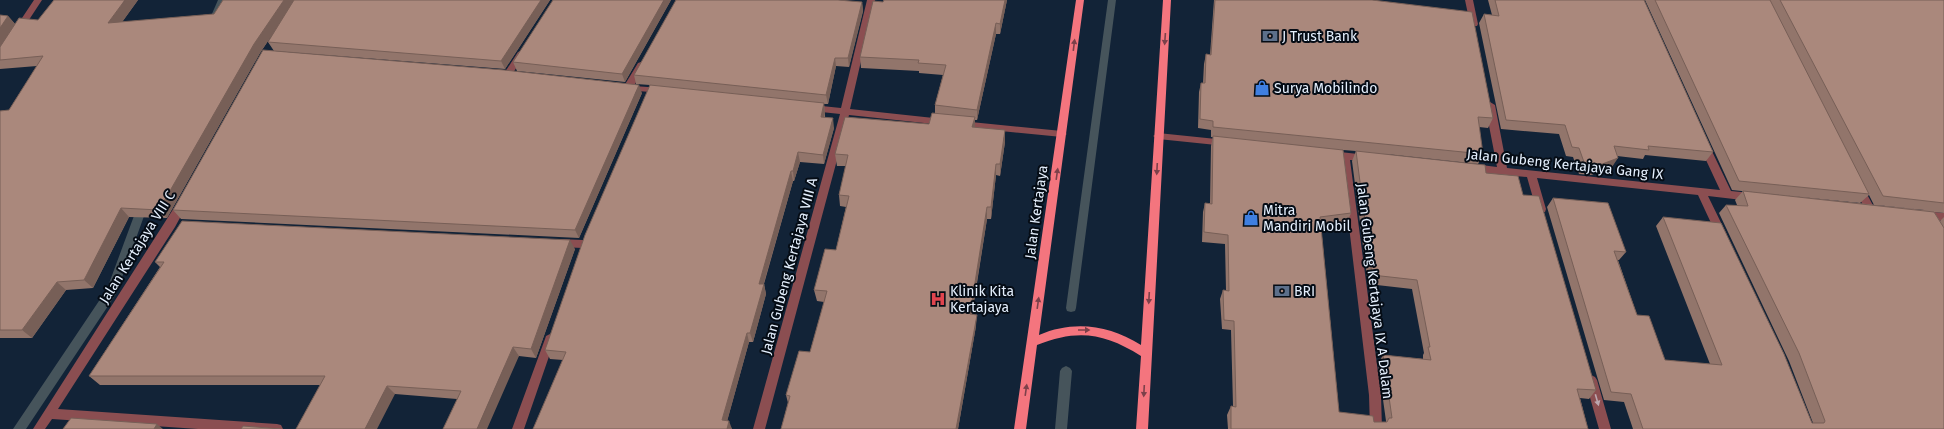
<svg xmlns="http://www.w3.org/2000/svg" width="1944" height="429" font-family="'Fira Sans',sans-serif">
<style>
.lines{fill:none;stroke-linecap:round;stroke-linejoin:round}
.stream{fill:#46545b;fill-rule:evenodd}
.street{fill:#8b4e51;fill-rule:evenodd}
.primary{fill:#f4757e;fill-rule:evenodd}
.wall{fill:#92756b;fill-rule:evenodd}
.shaded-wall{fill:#775f57}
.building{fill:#aa887c;stroke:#775f57}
.oneway{fill:#7c404a}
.oneway2{fill:#bca7b0}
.labels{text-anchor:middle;stroke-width:4;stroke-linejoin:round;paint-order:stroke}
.poi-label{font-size:14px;fill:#e4effd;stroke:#050c15;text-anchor:start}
.street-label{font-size:14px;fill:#e4effd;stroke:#050c15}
</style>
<rect width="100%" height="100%" fill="#122337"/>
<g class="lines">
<path class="stream" d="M 218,0 L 226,0 L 219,16 L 215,19 L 211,16 Z
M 1108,0 L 1116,0 L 1076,308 L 1075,311 L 1071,312 L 1067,311 L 1066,308 Z
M 143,201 L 148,205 L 116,294 L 26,429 L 13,429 L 107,289 L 138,205 Z
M 1066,366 L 1070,368 L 1072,371 L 1067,429 L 1055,429 L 1060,371 L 1062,368 Z"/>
<path class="street" d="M 34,0 L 42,0 L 21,32 L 15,32 L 14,30 Z
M 867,0 L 875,0 L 850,109 L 943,119 L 948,122 L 943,125 L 849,115 L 765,429 L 753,429 L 840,114 L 812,111 L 807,108 L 812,105 L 841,108 Z
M 1465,0 L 1473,0 L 1478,24 L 1477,26 L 1471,26 L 1470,24 Z
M 521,51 L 524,52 L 525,54 L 524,56 L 511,76 L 505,76 L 504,74 L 505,72 L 518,52 Z
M 641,62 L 645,65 L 634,86 L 661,88 L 664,89 L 666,91 L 664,93 L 624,90 L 622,88 L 624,86 L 638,63 Z
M 1490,102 L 1495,105 L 1507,168 L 1720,190 L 1699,145 L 1704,142 L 1709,145 L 1731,191 L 1751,193 L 1756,197 L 1751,201 L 1708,196 L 1727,235 L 1726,238 L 1718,238 L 1698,195 L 1537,178 L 1546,209 L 1545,212 L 1537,212 L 1527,177 L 1473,172 L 1468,168 L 1473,164 L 1497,167 L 1485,105 Z
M 961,121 L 1062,131 L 1067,134 L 1062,137 L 961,127 L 956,124 Z
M 1158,133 L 1226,140 L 1231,143 L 1226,146 L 1158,139 L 1153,136 Z
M 1331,151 L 1367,155 L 1372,158 L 1367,161 L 1350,160 L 1381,395 L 1382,429 L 1370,429 L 1369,395 L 1341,159 L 1328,156 L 1326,154 L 1328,152 Z
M 1859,184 L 1862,185 L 1875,209 L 1874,212 L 1866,212 L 1865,209 L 1854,188 Z
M 183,199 L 188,203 L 175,227 L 58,409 L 277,424 L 281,425 L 283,429 L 198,429 L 52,419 L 45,429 L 33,429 L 179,200 Z
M 1924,211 L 1944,213 L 1944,221 L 1920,218 L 1919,215 L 1920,212 Z
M 559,239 L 583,240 L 587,241 L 588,244 L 587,247 L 583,248 L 559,247 L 555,246 L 554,243 L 555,240 Z
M 550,334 L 554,336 L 555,339 L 524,429 L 512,429 L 545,339 L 546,336 Z
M 1591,375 L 1595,377 L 1597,380 L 1611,429 L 1599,429 L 1585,380 L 1587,377 Z"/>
<path class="primary" d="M 1076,0 L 1084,0 L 1039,335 C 1074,320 1109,325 1141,345 L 1163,0 L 1171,0 L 1148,429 L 1136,429 L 1141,356 C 1104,333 1078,329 1037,345 L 1026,429 L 1014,429 Z"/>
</g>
<path class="wall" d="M 138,0 L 122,22 L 214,14 L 223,0 L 550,0 L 505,69 L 274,51 L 268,42 L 282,20 L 260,53 L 167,218 L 129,217 L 93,288 L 66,290 L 32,338 L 0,338 L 0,111 L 9,110 L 37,66 L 0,69 L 0,15 L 8,16 L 15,24 L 38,20 Z
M 671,0 L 625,82 L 517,71 L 513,62 Z
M 884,0 L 1007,0 L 1000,34 L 996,34 L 977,120 L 975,120 L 975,128 L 1005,142 L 1000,176 L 996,175 L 991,219 L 987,219 L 972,315 L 976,326 L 958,429 L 781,429 L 788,403 L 786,395 L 810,352 L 824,302 L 817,301 L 814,290 L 836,250 L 846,207 L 840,206 L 839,195 L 846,166 L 837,166 L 835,154 L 929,124 L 935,113 L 935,105 L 943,75 L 919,73 L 919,71 L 861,68 L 860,57 Z
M 1214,0 L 1372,0 L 1493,118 L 1488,128 L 1479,127 L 1483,154 L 1478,164 L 1386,154 L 1486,173 L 1523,195 L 1596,390 L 1589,399 L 1580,398 L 1588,429 L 1228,429 L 1227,415 L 1231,406 L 1233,406 L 1231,330 L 1222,329 L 1220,299 L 1223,290 L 1226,290 L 1225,244 L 1202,242 L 1203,212 L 1205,203 L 1210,203 L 1211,146 L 1213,137 L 1211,137 L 1211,130 L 1198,128 L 1199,92 L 1201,83 L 1203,83 L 1204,64 L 1206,54 L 1210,55 ZM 1343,150 L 1356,151 L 1352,161 L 1368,284 L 1412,289 L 1424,353 L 1423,355 L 1423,359 L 1383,355 L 1378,364 L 1386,421 L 1386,422 L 1374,422 L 1339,412 L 1321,226 L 1347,223 L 1351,213 Z
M 1488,0 L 1644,0 L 1713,152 L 1706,161 L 1645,155 L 1643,159 L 1617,156 L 1612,167 L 1591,175 L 1579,174 L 1573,157 L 1566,156 L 1559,134 L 1501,129 L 1479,23 L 1484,14 L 1492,15 Z
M 1645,0 L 1944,0 L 1944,213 L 1934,212 L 1940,221 L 1944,217 L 1944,429 L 1633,429 L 1624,402 L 1604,400 L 1547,207 L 1553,198 L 1626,252 L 1619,260 L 1618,260 L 1637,315 L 1665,360 L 1710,364 L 1656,226 L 1663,217 L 1812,423 L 1813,423 L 1789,361 L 1719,213 L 1726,205 L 1737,205 L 1735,200 L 1743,191 L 1924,210 L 1874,205 L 1869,195 L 1860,203 L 1732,190 Z
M 862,2 L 863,11 L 849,67 L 836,66 L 828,104 L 824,104 L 825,113 L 825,117 L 834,128 L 824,164 L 800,162 L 794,181 L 793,181 L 764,284 L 766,294 L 753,342 L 749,342 L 727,421 L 732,429 L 563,360 L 550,359 L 545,350 L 650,85 L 636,84 L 634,75 Z
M 642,93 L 579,238 L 181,219 L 173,210 Z
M 575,249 L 536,358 L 519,356 L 457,399 L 395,394 L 320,385 L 100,385 L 89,376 L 160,267 L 155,262 Z"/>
<path class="shaded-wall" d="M 125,0 L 138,0 L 115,32 L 108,23 Z
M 284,0 L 295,0 L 260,53 L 167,218 L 159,210 L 254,44 Z
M 541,0 L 550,0 L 505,69 L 501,61 Z
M 664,0 L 671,0 L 625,82 L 622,74 Z
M 1005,0 L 1007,0 L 1000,34 L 1000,24 Z
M 862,2 L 863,11 L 849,67 L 848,58 Z
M 8,16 L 16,25 L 0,49 L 0,28 Z
M 996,23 L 996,34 L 977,120 L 977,110 Z
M 835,58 L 836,66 L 828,104 L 826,95 Z
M 639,85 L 642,93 L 579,238 L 575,230 Z
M 824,103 L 825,113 L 822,127 L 821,117 Z
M 975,117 L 975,129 L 972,127 Z
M 833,118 L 834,128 L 824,164 L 823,155 Z
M 1005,130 L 1005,142 L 1000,176 L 1000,164 Z
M 798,152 L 800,162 L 794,181 L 793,171 Z
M 1618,158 L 1612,167 L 1591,175 L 1597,166 Z
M 996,164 L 996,175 L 991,219 L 991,207 Z
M 791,171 L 793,181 L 761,293 L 759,284 Z
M 987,207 L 987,219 L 970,325 L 970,314 Z
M 121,208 L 129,217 L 93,288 L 84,280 Z
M 570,240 L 575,249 L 536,358 L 531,349 Z
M 57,282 L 66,290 L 32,338 L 22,330 Z
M 764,284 L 766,294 L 753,342 L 750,333 Z
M 977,315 L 976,326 L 958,429 L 956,429 Z
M 747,333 L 749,342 L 725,429 L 722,420 Z
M 513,347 L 519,356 L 487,429 L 477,429 Z
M 387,386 L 395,394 L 377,429 L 365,429 Z
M 729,421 L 732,429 L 727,429 Z
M 157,424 L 163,429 L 154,429 Z"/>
<path class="building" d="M 54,0 L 125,0 L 108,23 L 214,14 L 223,0 L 284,0 L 254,44 L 159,210 L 121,208 L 84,280 L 57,282 L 22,330 L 0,330 L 0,111 L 9,110 L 43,56 L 0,60 L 0,47 L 19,18 L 38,20 Z
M 294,0 L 541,0 L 501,61 L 268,42 Z
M 553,0 L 664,0 L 622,74 L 513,62 Z
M 676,0 L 838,0 L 862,2 L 848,58 L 835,58 L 826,95 L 634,75 Z
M 884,0 L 1005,0 L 1000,24 L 996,23 L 977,110 L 935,105 L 946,65 L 918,63 L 919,60 L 860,57 L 873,1 L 883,2 Z
M 1215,0 L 1372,0 L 1472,12 L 1493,118 L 1478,117 L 1483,154 L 1213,127 L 1213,121 L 1200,119 L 1201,83 L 1205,83 L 1206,54 L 1211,55 Z
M 1495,0 L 1644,0 L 1713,152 L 1648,146 L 1649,150 L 1614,146 L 1618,158 L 1597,166 L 1585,165 L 1579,148 L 1572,147 L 1565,125 L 1506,120 L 1484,14 L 1499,16 Z
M 1655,0 L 1770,0 L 1869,194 L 1739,181 Z
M 1780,0 L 1944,0 L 1944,203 L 1883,196 Z
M 0,15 L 8,16 L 0,28 Z
M 263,50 L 504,70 L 639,85 L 575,230 L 173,210 Z
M 650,85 L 824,103 L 821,117 L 833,118 L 823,155 L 798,152 L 793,171 L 791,171 L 759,284 L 764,284 L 750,333 L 747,333 L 722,420 L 729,421 L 727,429 L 533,429 L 566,352 L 545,350 L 585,235 Z
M 932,113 L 975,117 L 972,127 L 1005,130 L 1000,164 L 996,164 L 991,207 L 987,207 L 970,314 L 977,315 L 956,429 L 781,429 L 790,396 L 786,395 L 799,351 L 810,352 L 827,291 L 814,290 L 825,249 L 836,250 L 849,196 L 839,195 L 848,155 L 835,154 L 845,117 L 929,124 Z
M 1213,136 L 1343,150 L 1351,213 L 1320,217 L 1339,412 L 1373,416 L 1374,422 L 1387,422 L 1389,418 L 1392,418 L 1383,355 L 1431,360 L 1428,347 L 1430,347 L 1417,280 L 1372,275 L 1356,151 L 1485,165 L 1486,173 L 1518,176 L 1523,195 L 1539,196 L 1596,390 L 1577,389 L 1588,429 L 1231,429 L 1231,406 L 1236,407 L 1234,321 L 1224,320 L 1223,290 L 1229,291 L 1228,235 L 1204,232 L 1205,203 L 1212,204 Z
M 1743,191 L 1934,212 L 1944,228 L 1944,429 L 1643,429 L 1631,394 L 1611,392 L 1553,198 L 1608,203 L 1626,252 L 1614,251 L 1637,315 L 1649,316 L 1665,360 L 1722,365 L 1663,217 L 1721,223 L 1784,354 L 1812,423 L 1824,423 L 1825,421 L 1799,353 L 1726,205 L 1748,206 Z
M 182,221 L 570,240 L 531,349 L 513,347 L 477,429 L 443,429 L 461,391 L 387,386 L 365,429 L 296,429 L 325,376 L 89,376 L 164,262 L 155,262 Z
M 71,418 L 157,424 L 154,429 L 63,429 Z
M 243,426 L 281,429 L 241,429 Z"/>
<defs><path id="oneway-solid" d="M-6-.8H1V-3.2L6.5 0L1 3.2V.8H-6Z"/></defs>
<g class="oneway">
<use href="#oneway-solid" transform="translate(1165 39) rotate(94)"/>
<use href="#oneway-solid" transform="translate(1074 45) rotate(-83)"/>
<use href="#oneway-solid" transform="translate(1157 169) rotate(93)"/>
<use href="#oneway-solid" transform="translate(1057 174) rotate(-82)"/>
<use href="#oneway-solid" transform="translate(1149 298) rotate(93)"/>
<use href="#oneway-solid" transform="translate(1038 303) rotate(-82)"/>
<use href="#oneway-solid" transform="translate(1084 330)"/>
<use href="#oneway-solid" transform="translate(1026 390) rotate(-82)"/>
<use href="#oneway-solid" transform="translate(1144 391) rotate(93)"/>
</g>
<use class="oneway2" href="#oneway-solid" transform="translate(1597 400) rotate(74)"/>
<defs>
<symbol id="bank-bare" viewBox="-9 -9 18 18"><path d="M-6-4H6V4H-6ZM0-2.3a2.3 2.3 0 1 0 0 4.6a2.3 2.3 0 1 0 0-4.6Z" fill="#5c6f8a" stroke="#050c15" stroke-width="2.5" paint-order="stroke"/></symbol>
<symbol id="shop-bare" viewBox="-9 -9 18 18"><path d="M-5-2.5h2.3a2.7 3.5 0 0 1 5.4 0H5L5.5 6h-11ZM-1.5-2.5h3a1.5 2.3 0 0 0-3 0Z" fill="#3f7fe0" stroke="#050c15" stroke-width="2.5" paint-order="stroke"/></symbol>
<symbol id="hospital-bare" viewBox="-9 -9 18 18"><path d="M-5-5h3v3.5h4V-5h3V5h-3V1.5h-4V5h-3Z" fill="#e0444e" stroke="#050c15" stroke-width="2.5" paint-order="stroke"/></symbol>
</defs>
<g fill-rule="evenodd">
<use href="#bank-bare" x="1259" y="25" width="22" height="22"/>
<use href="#shop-bare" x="1251" y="77" width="22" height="22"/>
<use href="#shop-bare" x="1240" y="207" width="22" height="22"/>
<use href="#bank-bare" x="1271" y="280" width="22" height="22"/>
<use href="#hospital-bare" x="927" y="288" width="22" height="22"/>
</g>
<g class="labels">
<g class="poi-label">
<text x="1282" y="41">J Trust Bank</text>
<text x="1274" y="93">Surya Mobilindo</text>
<text x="1263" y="215">Mitra<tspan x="1263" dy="16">Mandiri Mobil</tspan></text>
<text x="950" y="296">Klinik Kita<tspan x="950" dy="16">Kertajaya</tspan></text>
<text x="1294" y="296">BRI</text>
</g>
<g class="street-label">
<text transform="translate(1565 164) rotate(6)" y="5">Jalan Gubeng Kertajaya Gang IX</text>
<text transform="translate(1036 212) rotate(-82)" y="5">Jalan Kertajaya</text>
<text transform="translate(137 247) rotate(-58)" y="5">Jalan Kertajaya VIII C</text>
<text transform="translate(789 266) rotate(-75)" y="5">Jalan Gubeng Kertajaya VIII A</text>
<text transform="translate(1375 291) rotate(83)" y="5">Jalan Gubeng Kertajaya IX A Dalam</text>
</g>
</g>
</svg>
